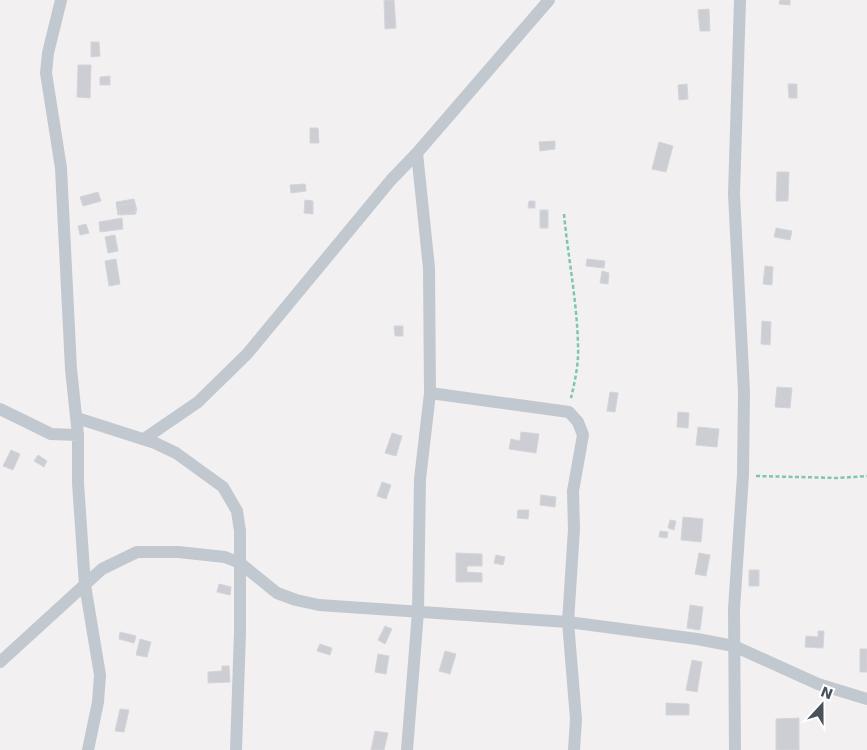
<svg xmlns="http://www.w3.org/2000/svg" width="867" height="750" font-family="'DejaVu Sans',sans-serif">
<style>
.building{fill:#cdced4;stroke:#d4d5db}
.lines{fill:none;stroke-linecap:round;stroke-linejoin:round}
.path{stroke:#7ec6ac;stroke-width:2.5;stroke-dasharray:4 2.5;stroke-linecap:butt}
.street{stroke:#c2c8d0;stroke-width:12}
</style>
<rect width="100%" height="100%" fill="#f2f0f0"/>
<path class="building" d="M 384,0 L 394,0 L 396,28 L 385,29 Z
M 780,0 L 790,0 L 790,5 L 779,4 Z
M 709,9 L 710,31 L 700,31 L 698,10 Z
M 91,42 L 99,42 L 100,56 L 91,57 Z
M 78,65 L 91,65 L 90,98 L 77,97 Z
M 110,76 L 110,85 L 100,85 L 100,77 Z
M 687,84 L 688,99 L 679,100 L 678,85 Z
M 788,84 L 797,84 L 797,98 L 789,98 Z
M 310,128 L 318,128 L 319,143 L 310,143 Z
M 555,141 L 555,149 L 540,151 L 539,142 Z
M 659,142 L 673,146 L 666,172 L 652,169 Z
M 777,172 L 789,172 L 788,201 L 776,201 Z
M 305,184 L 306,191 L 291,193 L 290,185 Z
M 98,192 L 101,201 L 83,206 L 80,197 Z
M 134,199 L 137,211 L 118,215 L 116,202 Z
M 305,200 L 313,201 L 313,214 L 304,213 Z
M 529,201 L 535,201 L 535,208 L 528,208 Z
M 135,203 L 136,214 L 120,215 L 119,205 Z
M 540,210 L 548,210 L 548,228 L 540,228 Z
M 122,218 L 123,229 L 100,232 L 99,222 Z
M 86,224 L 89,233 L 80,235 L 78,226 Z
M 776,228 L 792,231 L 790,240 L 774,237 Z
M 115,235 L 118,251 L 108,253 L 105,237 Z
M 116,259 L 120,284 L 109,286 L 105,261 Z
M 587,259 L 605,261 L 604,268 L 586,266 Z
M 765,266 L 773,267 L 772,285 L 763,284 Z
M 602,271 L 609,273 L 608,284 L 600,283 Z
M 762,321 L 771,322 L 770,345 L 761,344 Z
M 394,326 L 403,326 L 403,336 L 395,336 Z
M 777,387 L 792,388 L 790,408 L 775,407 Z
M 610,392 L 618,393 L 615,412 L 607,411 Z
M 678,412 L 689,413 L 688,428 L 677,427 Z
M 698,427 L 719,429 L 717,447 L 696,445 Z
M 521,432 L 539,434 L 536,453 L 509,449 L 511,439 L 520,441 Z
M 392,433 L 402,436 L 396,456 L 385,453 Z
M 11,450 L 20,454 L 13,470 L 3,466 Z
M 38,455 L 47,461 L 44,467 L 34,461 Z
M 382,482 L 391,485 L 386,499 L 377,496 Z
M 541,495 L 556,497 L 555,507 L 540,505 Z
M 518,510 L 529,510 L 528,519 L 517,518 Z
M 683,517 L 703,519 L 701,542 L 681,540 Z
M 670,520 L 676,521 L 674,530 L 668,528 Z
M 660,531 L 668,532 L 667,538 L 659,537 Z
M 456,553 L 482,554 L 482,566 L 467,566 L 467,572 L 482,573 L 482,582 L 456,582 Z
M 699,553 L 710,555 L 706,576 L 695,574 Z
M 496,555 L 505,557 L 503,565 L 494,563 Z
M 749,570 L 759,570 L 759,586 L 749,586 Z
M 219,584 L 231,587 L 230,595 L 217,592 Z
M 690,605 L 703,607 L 700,630 L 687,628 Z
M 385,626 L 392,629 L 385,644 L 378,640 Z
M 818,631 L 824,631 L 823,648 L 805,647 L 806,636 L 818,637 Z
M 120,632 L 136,636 L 134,643 L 119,639 Z
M 140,639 L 151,642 L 147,657 L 136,655 Z
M 320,644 L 332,648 L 330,655 L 317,651 Z
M 860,649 L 867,649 L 867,672 L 860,672 Z
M 445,651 L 456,654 L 450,674 L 439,671 Z
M 378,654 L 389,656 L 386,674 L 375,672 Z
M 692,660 L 702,662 L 697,692 L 686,690 Z
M 222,666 L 229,666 L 230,682 L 208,683 L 208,672 L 222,671 Z
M 666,703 L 689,704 L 689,715 L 666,715 Z
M 120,709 L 129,710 L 124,732 L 115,731 Z
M 799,718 L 799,750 L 776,750 L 776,719 Z
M 375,731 L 388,733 L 384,750 L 371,750 Z"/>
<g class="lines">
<path class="path" d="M 564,214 C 568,257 577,301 578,345 C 579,363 575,381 571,398
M 756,476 L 838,478 L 867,476"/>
<path class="street" d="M 61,0 L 48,53 L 46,73 L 61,168 L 71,369 L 78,435 L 78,483 L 85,585 L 100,675 L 98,702 L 88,750
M 430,393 L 569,412 L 578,422 L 583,435 L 573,491 L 574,529 L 568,622 L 576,719 L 574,750
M 0,409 L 51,434 L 78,435
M 77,418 L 155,443 L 176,453 L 223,487 L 237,511 L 240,531 L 240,632 L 236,750
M 144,439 L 198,402 L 247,354 L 391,180 L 417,153 L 549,0
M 0,662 L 102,569 L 137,552 L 178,552 L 225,557 L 240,563 L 277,593 L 296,600 L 319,605 L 568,622 L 697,639 L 734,646 L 818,684 L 867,699
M 407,750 L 418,612 L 420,479 L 430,393 L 429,268 L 417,153
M 735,750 L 734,609 L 743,475 L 744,392 L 734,194 L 740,0"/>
</g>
<g transform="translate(822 705) rotate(21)" stroke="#ffffff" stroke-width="4" paint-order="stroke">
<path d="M0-4L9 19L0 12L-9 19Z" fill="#49515b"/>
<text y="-8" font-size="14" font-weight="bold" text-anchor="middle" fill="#49515b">N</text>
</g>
</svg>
